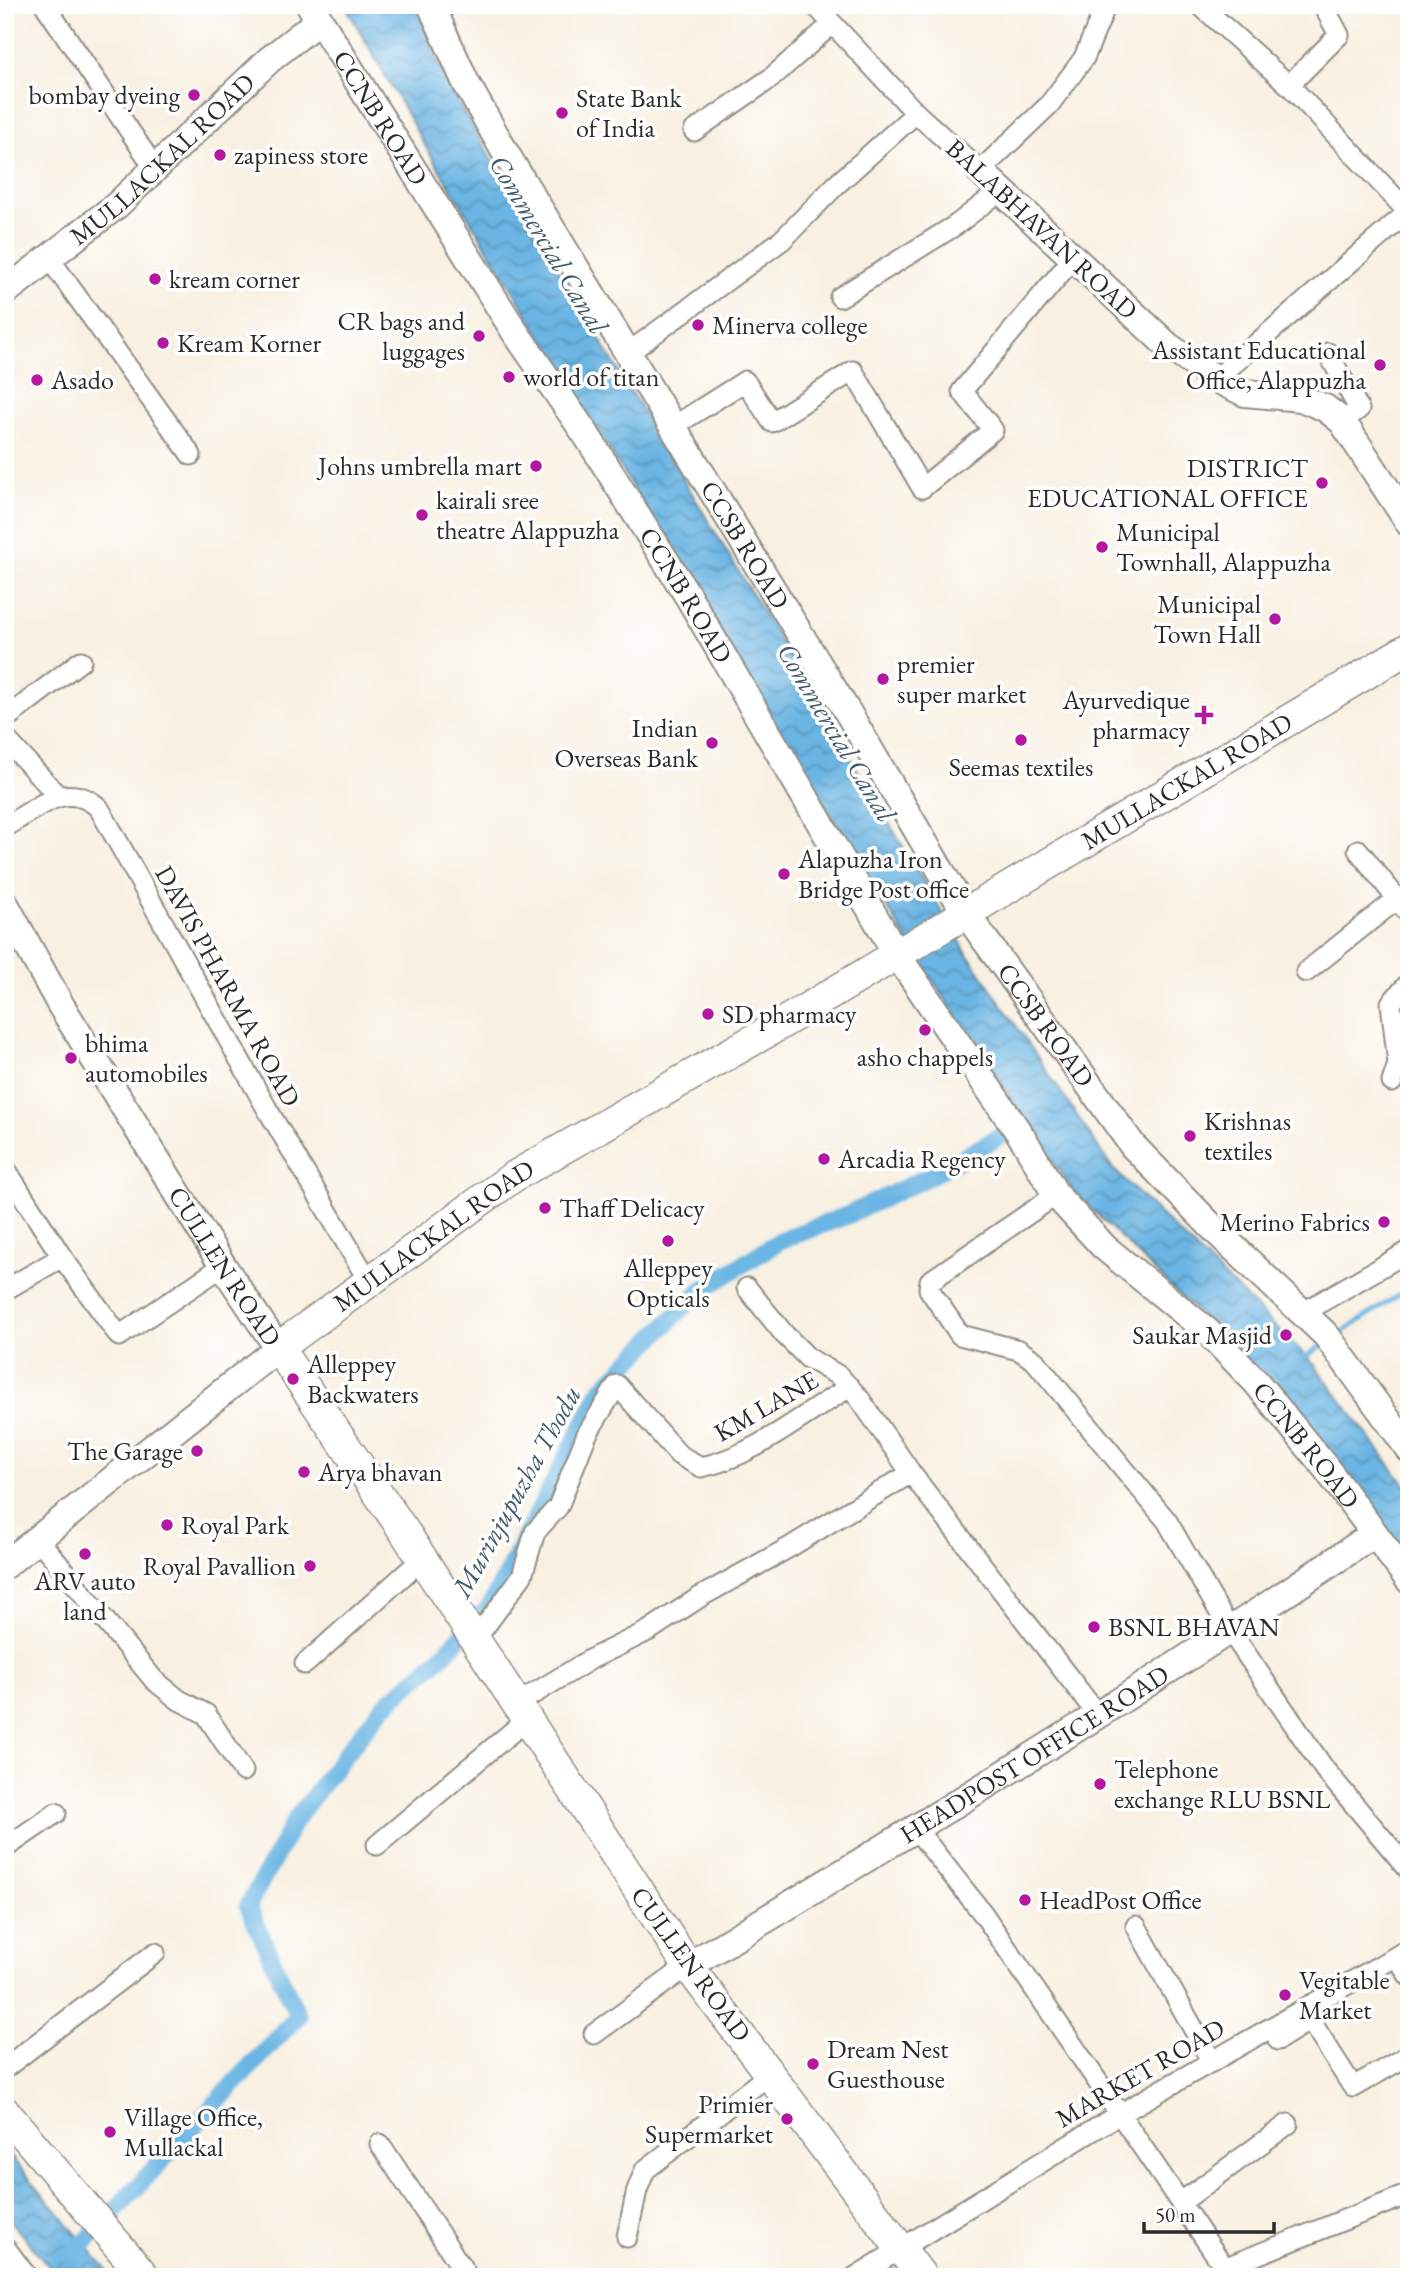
<svg xmlns="http://www.w3.org/2000/svg" width="1414" height="2282" font-family="'EB Garamond',serif">
<style>
.water{fill:url(#water-waves);stroke:#4b7087;stroke-width:2}
.lines{fill:none;stroke-linecap:round;stroke-linejoin:round}
.stream{stroke:#6bb5e3;stroke-width:5}
.canal{stroke:#6bb5e3;stroke-width:18}
.minor-casing{stroke:#928e86;stroke-width:23}
.secondary-casing{stroke:#928e86;stroke-width:30}
.primary-casing{stroke:#928e86;stroke-width:33}
.minor{stroke:#fff;stroke-width:19}
.secondary{stroke:#fff;stroke-width:26}
.primary{stroke:#fff;stroke-width:30}
.poi-dot{fill:#b5179e;stroke:#fff;stroke-width:2.5}
.labels{text-anchor:middle;stroke-width:7;stroke-linejoin:round;paint-order:stroke}
.poi-label{font-size:26px;fill:#2b2b2b;stroke:#fff;text-anchor:start}
.street-label{font-size:26px;fill:#2b2b2b;stroke:#fff}
.water-label{font-size:28px;font-style:italic;fill:#415b6b;stroke:#fff}
</style>
<defs>
<pattern id="water-waves" width="16" height="10" patternUnits="userSpaceOnUse" patternTransform="scale(1.75)"><rect width="16" height="10" fill="#6bb5e3"/><path d="M0 5q4-4 8 0t8 0" fill="none" stroke="#5893b8"/></pattern>
</defs>
<rect width="100%" height="100%" fill="#fff"/>
<filter id="ink" filterUnits="userSpaceOnUse"><feTurbulence type="fractalNoise" baseFrequency=".0143" numOctaves="2"/><feDisplacementMap in="SourceGraphic" scale="14" xChannelSelector="R" yChannelSelector="G"/><feConvolveMatrix kernelMatrix="1 2 1 2 8 2 1 2 1" color-interpolation-filters="sRGB"/></filter>
<filter id="wash" filterUnits="userSpaceOnUse"><feTurbulence type="fractalNoise" baseFrequency=".00686" numOctaves="4" result="noise"/><feDisplacementMap in="SourceGraphic" scale="28" xChannelSelector="R" yChannelSelector="G"/><feGaussianBlur stdDeviation="1.57" result="paint"/><feColorMatrix in="noise" values="0 0 0 0 0 0 0 0 0 0 0 0 0 0 0 0 0 1.4 0 .05"/><feComposite in="paint" operator="in"/></filter>
<g filter="url(#wash)">
<rect width="100%" height="100%" fill="#f8f0e1"/>
<path class="water" d="M 345,5 L 415,5 L 447,84 L 965,950 L 1113,1169 L 1314,1364 L 1409,1490 L 1409,1558 L 1259,1373 L 1072,1190 L 921,963 L 424,144 Z
M 5,2150 L 113,2277 L 58,2277 L 5,2215 Z"/>
<g class="lines">
<path class="stream" d="M 1337,1336 L 1409,1288
M 1302,1359 L 1323,1345"/>
<path class="canal" d="M 71,2257 L 298,2016 L 248,1906 L 295,1820 L 349,1749 L 383,1707 L 441,1657 L 490,1606 L 601,1390 L 699,1292 L 781,1240 L 848,1215 L 932,1175 L 1023,1123"/>
</g>
</g>
<g filter="url(#ink)">
<g class="lines">
<defs>
<path id="minor" d="M 45,5 L 156,170
M 815,5 L 916,113 L 980,171 L 1049,105 L 1084,58 L 1106,5
M 1200,5 L 1291,87
M 694,131 L 771,78 L 832,24
M 49,258 L 191,455
M 840,297 L 956,225 L 1000,191
M 628,353 L 782,240 L 836,185 L 916,113
M 1328,353 L 1359,409 L 1342,421
M 1216,379 L 1408,212 L 1291,87 L 1293,81 L 1339,35 L 1323,5
M 674,426 L 745,381 L 772,422 L 853,371 L 922,488 L 993,430 L 962,391 L 1074,257
M 5,719 L 81,661
M 5,738 L 58,796
M 5,827 C 37,809 66,778 99,808 L 266,1107 L 368,1280
M 1358,850 L 1409,914
M 1306,972 L 1397,899
M 1392,1082 L 1398,1064 L 1391,1003 L 1409,983
M 5,1168 L 62,1257
M 1056,1195 L 930,1281 L 929,1289 L 960,1335 L 1019,1350 L 1035,1361 L 1167,1521 L 1231,1632 L 1325,1770 L 1409,1870
M 747,1288 L 784,1334 L 808,1358 L 839,1376 L 859,1398 L 911,1473 L 1097,1714
M 5,1290 L 62,1257 L 119,1336 L 223,1266
M 1304,1312 L 1409,1251
M 38,1539 L 154,1680 L 179,1700 L 206,1714 L 243,1771
M 475,1640 L 522,1576 L 535,1532 L 558,1507 L 587,1434 L 617,1385 L 679,1455 L 701,1467 C 755,1456 802,1415 850,1387
M 305,1664 L 422,1559
M 515,1705 L 591,1659 L 648,1631 L 700,1597 L 790,1547 L 911,1473
M 916,1829 L 984,1915 L 1231,2277
M 377,1845 L 525,1721
M 5,1848 L 56,1813
M 1136,1926 L 1212,2062
M 1397,1957 L 1409,1976
M 594,2034 L 688,1966
M 1278,2040 L 1310,2020 L 1353,2087 L 1409,2055
M 5,2068 L 155,1953
M 380,2144 L 468,2277
M 1180,2203 L 1288,2124
M 627,2237 L 637,2190 L 645,2170 L 770,2074
M 1224,2268 L 1409,2194
M 855,2277 L 1118,2115 L 1409,1949"/>
<g id="secondary">
<path id="s1" d="M 310,5 L 515,332 L 587,436 L 688,596 L 897,955 L 1024,1140 L 1056,1195 L 1104,1247 L 1207,1331 L 1256,1382 L 1326,1468 L 1409,1580"/>
<path id="s2" d="M 431,5 L 466,83 L 509,159 L 850,716 L 965,912 L 1133,1146 L 1215,1230 L 1326,1335 L 1409,1449"/>
<path d="M 980,171 L 1168,346 L 1216,379 L 1245,393 L 1301,398 L 1325,408 L 1342,421 L 1409,523"/>
<path id="s3" d="M 5,292 L 117,205 L 269,60 L 318,21"/>
<path id="s4" d="M 5,904 L 60,1004 L 223,1266 L 278,1348 L 5,1565"/>
<path id="s5" d="M 688,1966 C 920,1827 1151,1686 1374,1534"/>
<path d="M 5,2253 L 23,2277"/>
</g>
<g id="primary">
<path d="M 5,2112 L 145,2277"/>
<path id="s6" d="M 922,2277 L 688,1966 L 406,1534 L 278,1348 L 513,1177 L 769,1031 L 1409,648"/>
</g>
</defs>
<use href="#minor" class="minor-casing"/>
<use href="#secondary" class="secondary-casing"/>
<use href="#primary" class="primary-casing"/>
<use href="#minor" class="minor"/>
<use href="#secondary" class="secondary"/>
<use href="#primary" class="primary"/>
</g>
</g>
<g class="poi-dot">
<circle cx="194" cy="95" r="7"/>
<circle cx="562" cy="113" r="7"/>
<circle cx="220" cy="155" r="7"/>
<circle cx="155" cy="279" r="7"/>
<circle cx="698" cy="325" r="7"/>
<circle cx="479" cy="336" r="7"/>
<circle cx="163" cy="343" r="7"/>
<circle cx="1380" cy="365" r="7"/>
<circle cx="509" cy="377" r="7"/>
<circle cx="37" cy="380" r="7"/>
<circle cx="536" cy="466" r="7"/>
<circle cx="1322" cy="483" r="7"/>
<circle cx="422" cy="515" r="7"/>
<circle cx="1102" cy="547" r="7"/>
<circle cx="1275" cy="619" r="7"/>
<circle cx="883" cy="679" r="7"/>
<path d="M1200.5 704.5h7v7h7v7h-7v7h-7v-7h-7v-7h7z"/>
<circle cx="1021" cy="740" r="7"/>
<circle cx="712" cy="743" r="7"/>
<circle cx="784" cy="874" r="7"/>
<circle cx="708" cy="1014" r="7"/>
<circle cx="925" cy="1030" r="7"/>
<circle cx="71" cy="1058" r="7"/>
<circle cx="1190" cy="1136" r="7"/>
<circle cx="824" cy="1159" r="7"/>
<circle cx="545" cy="1208" r="7"/>
<circle cx="1384" cy="1222" r="7"/>
<circle cx="668" cy="1241" r="7"/>
<circle cx="1286" cy="1335" r="7"/>
<circle cx="293" cy="1379" r="7"/>
<circle cx="197" cy="1451" r="7"/>
<circle cx="304" cy="1472" r="7"/>
<circle cx="167" cy="1525" r="7"/>
<circle cx="85" cy="1554" r="7"/>
<circle cx="310" cy="1566" r="7"/>
<circle cx="1094" cy="1627" r="7"/>
<circle cx="1100" cy="1784" r="7"/>
<circle cx="1025" cy="1900" r="7"/>
<circle cx="1285" cy="1995" r="7"/>
<circle cx="813" cy="2064" r="7"/>
<circle cx="787" cy="2119" r="7"/>
<circle cx="110" cy="2132" r="7"/>
</g>
<g class="labels">
<g class="poi-label">
<text x="180" y="104" text-anchor="end">bombay dyeing</text>
<text x="576" y="107">State Bank<tspan x="576" dy="30">of India</tspan></text>
<text x="234" y="164">zapiness store</text>
<text x="169" y="288">kream corner</text>
<text x="465" y="330" text-anchor="end">CR bags and<tspan x="465" dy="30">luggages</tspan></text>
<text x="712" y="334">Minerva college</text>
<text x="177" y="352">Kream Korner</text>
<text x="1366" y="359" text-anchor="end">Assistant Educational<tspan x="1366" dy="30">Office, Alappuzha</tspan></text>
<text x="523" y="386">world of titan</text>
<text x="51" y="389">Asado</text>
<text x="522" y="475" text-anchor="end">Johns umbrella mart</text>
<text x="1308" y="477" text-anchor="end">DISTRICT<tspan x="1308" dy="30">EDUCATIONAL OFFICE</tspan></text>
<text x="436" y="509">kairali sree<tspan x="436" dy="30">theatre Alappuzha</tspan></text>
<text x="1116" y="541">Municipal<tspan x="1116" dy="30">Townhall, Alappuzha</tspan></text>
<text x="1261" y="613" text-anchor="end">Municipal<tspan x="1261" dy="30">Town Hall</tspan></text>
<text x="897" y="673">premier<tspan x="897" dy="30">super market</tspan></text>
<text x="1190" y="709" text-anchor="end">Ayurvedique<tspan x="1190" dy="30">pharmacy</tspan></text>
<text x="698" y="737" text-anchor="end">Indian<tspan x="698" dy="30">Overseas Bank</tspan></text>
<text x="1021" y="776" text-anchor="middle">Seemas textiles</text>
<text x="798" y="868">Alapuzha Iron<tspan x="798" dy="30">Bridge Post office</tspan></text>
<text x="722" y="1023">SD pharmacy</text>
<text x="85" y="1052">bhima<tspan x="85" dy="30">automobiles</tspan></text>
<text x="925" y="1066" text-anchor="middle">asho chappels</text>
<text x="1204" y="1130">Krishnas<tspan x="1204" dy="30">textiles</tspan></text>
<text x="838" y="1168">Arcadia Regency</text>
<text x="559" y="1217">Thaff Delicacy</text>
<text x="1370" y="1231" text-anchor="end">Merino Fabrics</text>
<text x="668" y="1277" text-anchor="middle">Alleppey<tspan x="668" dy="30">Opticals</tspan></text>
<text x="1272" y="1344" text-anchor="end">Saukar Masjid</text>
<text x="307" y="1373">Alleppey<tspan x="307" dy="30">Backwaters</tspan></text>
<text x="183" y="1460" text-anchor="end">The Garage</text>
<text x="318" y="1481">Arya bhavan</text>
<text x="181" y="1534">Royal Park</text>
<text x="296" y="1575" text-anchor="end">Royal Pavallion</text>
<text x="85" y="1590" text-anchor="middle">ARV auto<tspan x="85" dy="30">land</tspan></text>
<text x="1108" y="1636">BSNL BHAVAN</text>
<text x="1114" y="1778">Telephone<tspan x="1114" dy="30">exchange RLU BSNL</tspan></text>
<text x="1039" y="1909">HeadPost Office</text>
<text x="1299" y="1989">Vegitable<tspan x="1299" dy="30">Market</tspan></text>
<text x="827" y="2058">Dream Nest<tspan x="827" dy="30">Guesthouse</tspan></text>
<text x="773" y="2113" text-anchor="end">Primier<tspan x="773" dy="30">Supermarket</tspan></text>
<text x="124" y="2126">Village Office,<tspan x="124" dy="30">Mullackal</tspan></text>
</g>
<g class="street-label">
<text dy="9" stroke="none"><textPath href="#s1" startOffset="133">CCNB ROAD</textPath></text>
<text dy="9" stroke="none"><textPath href="#s3" startOffset="206">MULLACKAL ROAD</textPath></text>
<text transform="translate(1042 229) rotate(43)" y="9">BALABHAVAN ROAD</text>
<text dy="9" stroke="none"><textPath href="#s2" startOffset="625">CCSB ROAD</textPath></text>
<text dy="9" stroke="none"><textPath href="#s1" startOffset="700">CCNB ROAD</textPath></text>
<text dy="9" stroke="none"><textPath href="#s6" startOffset="2203">MULLACKAL ROAD</textPath></text>
<text transform="translate(228 986) rotate(61)" y="9">DAVIS PHARMA ROAD</text>
<text dy="9" stroke="none"><textPath href="#s2" startOffset="1192">CCSB ROAD</textPath></text>
<text dy="9" stroke="none"><textPath href="#s6" startOffset="1323">MULLACKAL ROAD</textPath></text>
<text dy="9" stroke="none"><textPath href="#s4" startOffset="424">CULLEN ROAD</textPath></text>
<text transform="translate(766 1406) rotate(-30)" y="9">KM LANE</text>
<text dy="9" stroke="none"><textPath href="#s1" startOffset="1760">CCNB ROAD</textPath></text>
<text dy="9" stroke="none"><textPath href="#s5" startOffset="406">HEADPOST OFFICE ROAD</textPath></text>
<text transform="translate(691 1964) rotate(54)" y="9">CULLEN ROAD</text>
<text transform="translate(1140 2073) rotate(-30)" y="9">MARKET ROAD</text>
</g>
<g class="water-label">
<text transform="translate(549 244) rotate(59)" y="10">Commercial Canal</text>
<text transform="translate(837 732) rotate(59)" y="10">Commercial Canal</text>
<text transform="translate(516 1491) rotate(-61)" y="10">Murinjupuzha Thodu</text>
</g>
</g>
<rect width="1414" height="2282" fill="none" stroke="#fff" stroke-width="28"/>
<path d="M1144 2222v10h130v-10" fill="none" stroke="#2b2b2b" stroke-width="3.5"/>
<text x="1155" y="2222" font-size="21" fill="#2b2b2b" stroke="#ffffff" stroke-width="5" paint-order="stroke">50 m</text>
</svg>
